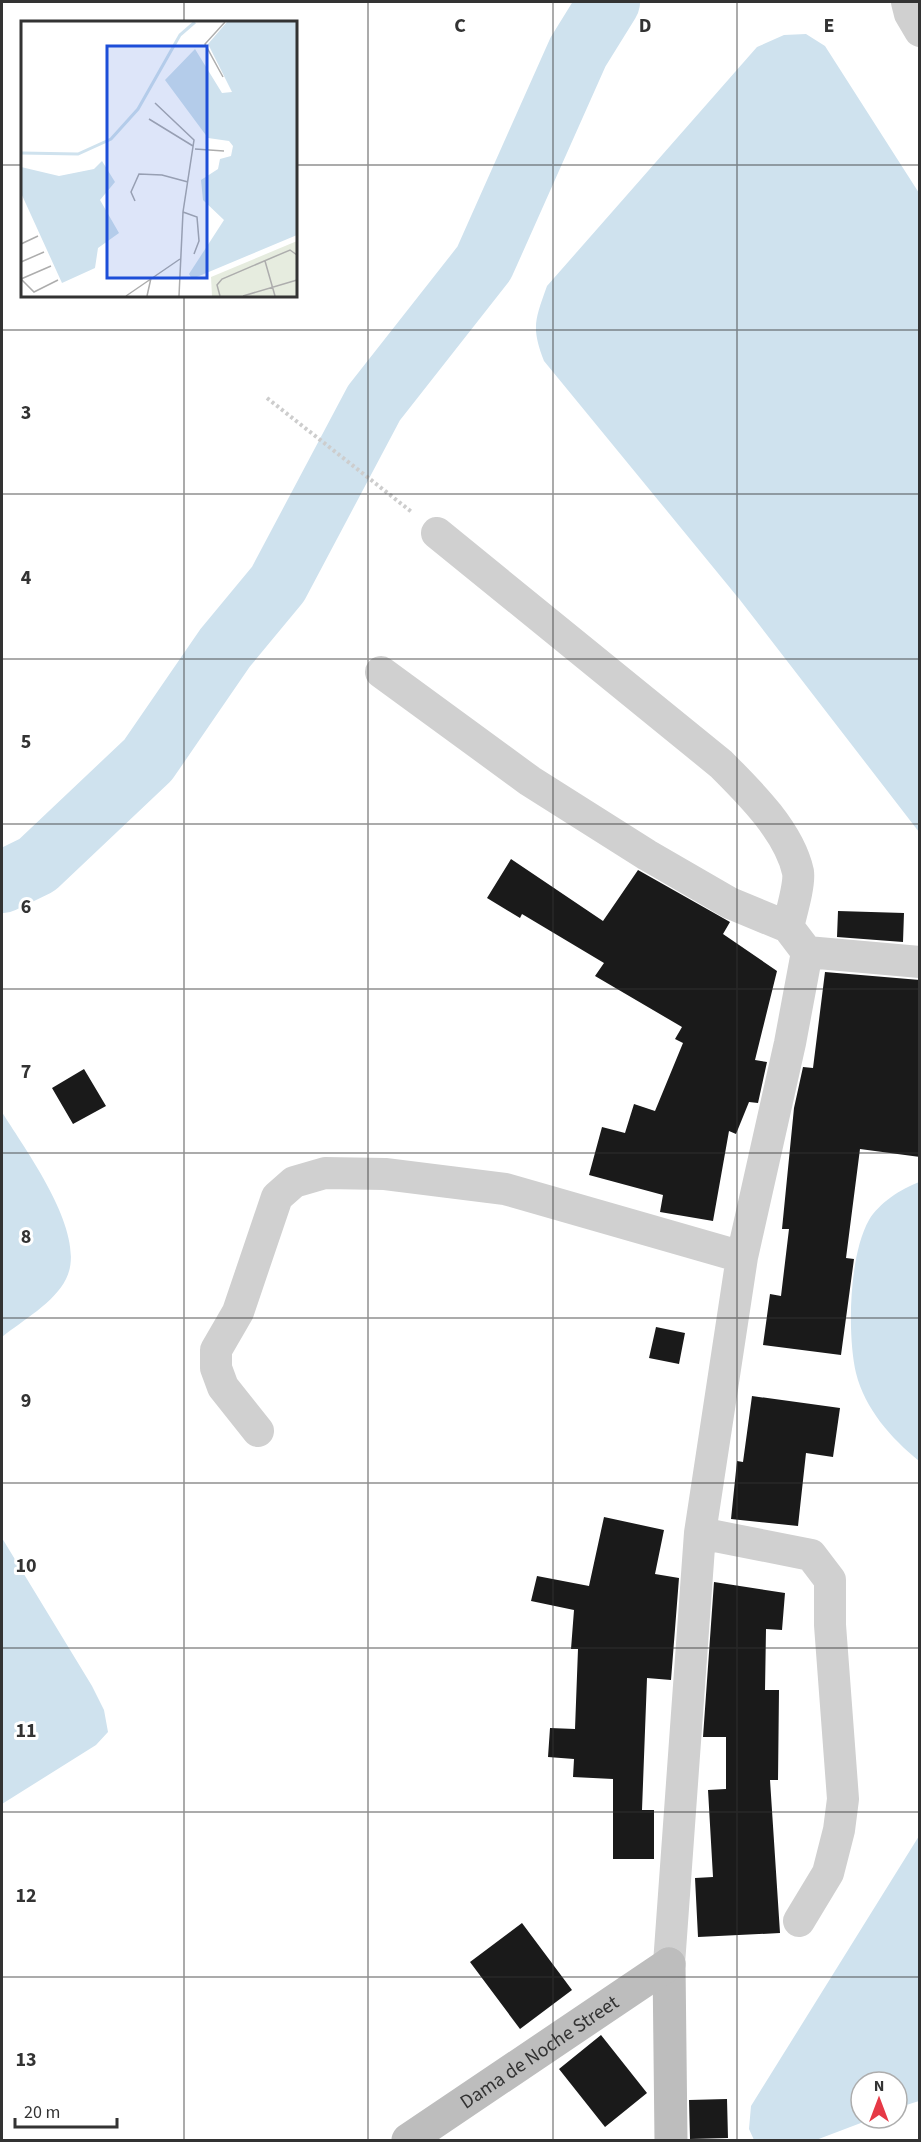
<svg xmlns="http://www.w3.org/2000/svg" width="921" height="2142" font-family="'Source Sans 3',sans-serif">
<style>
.water{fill:#cfe2ee}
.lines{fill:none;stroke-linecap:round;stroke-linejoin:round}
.river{stroke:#cfe2ee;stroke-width:62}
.building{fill:#1a1a1a}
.path{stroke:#cdcdcd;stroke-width:4;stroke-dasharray:3 3;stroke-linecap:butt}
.street{stroke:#d0d0d0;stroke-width:32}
.secondary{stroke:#bdbdbd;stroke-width:33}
.grid{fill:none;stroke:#333;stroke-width:1.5;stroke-opacity:0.55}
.labels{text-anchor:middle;stroke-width:6;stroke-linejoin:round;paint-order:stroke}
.street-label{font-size:20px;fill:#333;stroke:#fff}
.inset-river{fill:none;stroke:#cfe2ee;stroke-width:3}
.inset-road{fill:none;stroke:#adadad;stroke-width:1.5}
.view{fill:#1d4ed8;fill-opacity:0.15;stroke:#1d4ed8;stroke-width:3}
.inset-edge{fill:none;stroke:#333;stroke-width:3}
.grid-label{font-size:20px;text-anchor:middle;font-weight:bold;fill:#333;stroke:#fff;stroke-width:6;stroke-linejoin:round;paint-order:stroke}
</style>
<rect width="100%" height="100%" fill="#fff"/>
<path class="water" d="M 806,34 L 825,46 L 919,193 L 919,832 L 740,600 L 544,361 C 531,327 535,320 547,286 L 757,47 L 784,35 Z
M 2,1112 C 25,1150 89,1234 66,1279 C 54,1303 23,1320 2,1337 Z
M 919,1182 L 920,1182 L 919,1461 C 891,1438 865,1409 856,1373 C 847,1334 849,1255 869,1220 C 879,1203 901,1189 919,1182 Z
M 2,1538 L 92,1686 L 104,1710 L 108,1732 L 96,1745 L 2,1804 Z
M 919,1836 L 919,2101 L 897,2108 L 897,2082 L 861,2082 L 861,2118 L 874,2118 L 816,2140 L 754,2140 L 749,2129 L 751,2106 Z"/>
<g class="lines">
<path class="river" d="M 2,882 L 37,865 L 148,760 L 225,648 L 278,584 L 374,403 L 484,263 L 578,52 L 609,2"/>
</g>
<path class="building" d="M 511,859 L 603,921 L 638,870 L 730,922 L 723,934 L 777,971 L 755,1060 L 767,1062 L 758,1103 L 749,1102 L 736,1134 L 729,1131 L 713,1221 L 660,1212 L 663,1195 L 589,1175 L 602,1127 L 625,1133 L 634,1104 L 655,1111 L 683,1043 L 675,1039 L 682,1027 L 595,976 L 604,963 L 522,914 L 520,918 L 487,898 Z
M 838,911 L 904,913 L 903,942 L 837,937 Z
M 825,972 L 920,980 L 920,1157 L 860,1149 L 846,1258 L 854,1259 L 841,1355 L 763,1345 L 770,1294 L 781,1296 L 789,1229 L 782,1229 L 794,1108 L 803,1067 L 813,1068 Z
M 84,1069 L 106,1106 L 73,1124 L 52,1088 Z
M 656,1327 L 685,1333 L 679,1364 L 649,1358 Z
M 752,1396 L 840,1408 L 833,1457 L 806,1453 L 798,1526 L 731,1519 L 737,1461 L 743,1462 Z
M 604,1517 L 664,1530 L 655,1574 L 679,1578 L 671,1680 L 647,1678 L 642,1810 L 654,1810 L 654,1859 L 613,1859 L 613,1779 L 573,1777 L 574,1759 L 548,1757 L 550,1728 L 575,1729 L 578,1649 L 571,1649 L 574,1610 L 531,1601 L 537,1576 L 589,1586 Z
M 714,1582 L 785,1593 L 782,1630 L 766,1629 L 765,1690 L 779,1690 L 778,1780 L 770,1780 L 780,1933 L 698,1937 L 695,1878 L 713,1877 L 708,1790 L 726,1789 L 726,1737 L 703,1737 Z
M 522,1923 L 572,1990 L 520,2029 L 470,1962 Z
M 601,2035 L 647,2093 L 605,2127 L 559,2069 Z
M 727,2099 L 728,2138 L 690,2139 L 689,2100 Z"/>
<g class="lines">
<path class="path" d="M 267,398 L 413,513"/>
<path class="street" d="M 907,2 L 910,14 L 920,31
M 437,533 L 721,764 C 749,792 789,831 798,872 C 800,884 791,914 788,927 L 807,952 L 790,1043 L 742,1257 L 700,1533 L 669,1964
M 381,672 L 530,781 L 647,855 L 730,903 L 788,927
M 807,952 L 920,962
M 258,1431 L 223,1387 L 216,1368 L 216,1350 L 238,1312 L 277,1197 L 294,1182 L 325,1173 L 385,1174 L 505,1189 L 742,1257
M 700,1533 L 811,1555 L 830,1580 L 830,1625 L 843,1799 L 839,1830 L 828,1873 L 799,1921"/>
<g class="secondary">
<path d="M 669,1964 L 671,2140"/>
<path id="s1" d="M 408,2140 L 669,1964"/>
</g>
</g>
<path class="grid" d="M 184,2 L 184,22M 368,2 L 368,2140M 553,2 L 553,2140M 737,2 L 737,2140M 2,165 L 22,165M 296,165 L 920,165M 184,296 L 184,2140M 2,330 L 920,330M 2,494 L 920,494M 2,659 L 920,659M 2,824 L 920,824M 2,989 L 920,989M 2,1153 L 920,1153M 2,1318 L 920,1318M 2,1483 L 920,1483M 2,1648 L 920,1648M 2,1812 L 920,1812M 2,1977 L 920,1977"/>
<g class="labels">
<g class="street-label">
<text dy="7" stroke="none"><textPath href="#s1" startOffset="158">Dama de Noche Street</textPath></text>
</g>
</g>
<g transform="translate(21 21)">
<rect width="276" height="276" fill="#fff"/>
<path d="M 276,220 L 276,275 L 191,275 L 190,256 Z" fill="#e6ecdf"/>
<path d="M 206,1 L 276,1 L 276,214 L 171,258 L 168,253 L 203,199 L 182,179 L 180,159 L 197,148 L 199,138 L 210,135 L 212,125 L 208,120 L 187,117 L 144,59 L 174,28 L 201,72 L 211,71 L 187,23 ZM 81,140 L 94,161 L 79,179 L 98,212 L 77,227 L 74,247 L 41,262 L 0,172 L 0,146 L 38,155 L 73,148 Z" fill="#cfe2ee"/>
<path class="inset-river" d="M 0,132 L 57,133 L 90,118 L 117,88 L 159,14 L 174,1"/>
<path class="inset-road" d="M 202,56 L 184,23 L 204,1M 134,82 L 173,119 L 162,191 L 158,275M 128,98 L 172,125M 174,128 L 203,130M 114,180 L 110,171 L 118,153 L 141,154 L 167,161M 162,191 L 176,196 L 178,220 L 173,233M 0,223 L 17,215M 244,240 L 254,275M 0,241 L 23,231M 0,258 L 13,271 L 37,259M 0,258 L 30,245M 105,275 L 159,238M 126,275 L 130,257M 199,275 L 196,264 L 201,258 L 269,229 L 276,234M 222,275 L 276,259"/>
<path class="view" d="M 86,25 L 186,25 L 186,257 L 86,257 Z"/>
<rect width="276" height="276" class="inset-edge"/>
</g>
<g class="grid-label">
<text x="460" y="32">C</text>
<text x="645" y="32">D</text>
<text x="829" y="32">E</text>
<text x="26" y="419">3</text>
<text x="26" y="584">4</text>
<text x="26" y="748">5</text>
<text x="26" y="913">6</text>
<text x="26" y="1078">7</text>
<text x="26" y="1243">8</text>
<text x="26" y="1407">9</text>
<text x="26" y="1572">10</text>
<text x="26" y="1737">11</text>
<text x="26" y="1902">12</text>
<text x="26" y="2066">13</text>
</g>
<rect width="921" height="2142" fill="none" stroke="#333333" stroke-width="6"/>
<g transform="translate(879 2100)"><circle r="28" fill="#ffffff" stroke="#adadad" stroke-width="1.5"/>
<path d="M0-4.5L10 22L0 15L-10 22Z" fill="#e63946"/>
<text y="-9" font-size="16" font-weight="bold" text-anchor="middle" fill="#333333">N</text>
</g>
<path d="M15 2118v9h102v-9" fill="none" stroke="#333333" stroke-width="3"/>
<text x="24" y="2118" font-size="18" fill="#333333" stroke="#ffffff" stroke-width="4.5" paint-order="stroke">20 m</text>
</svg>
